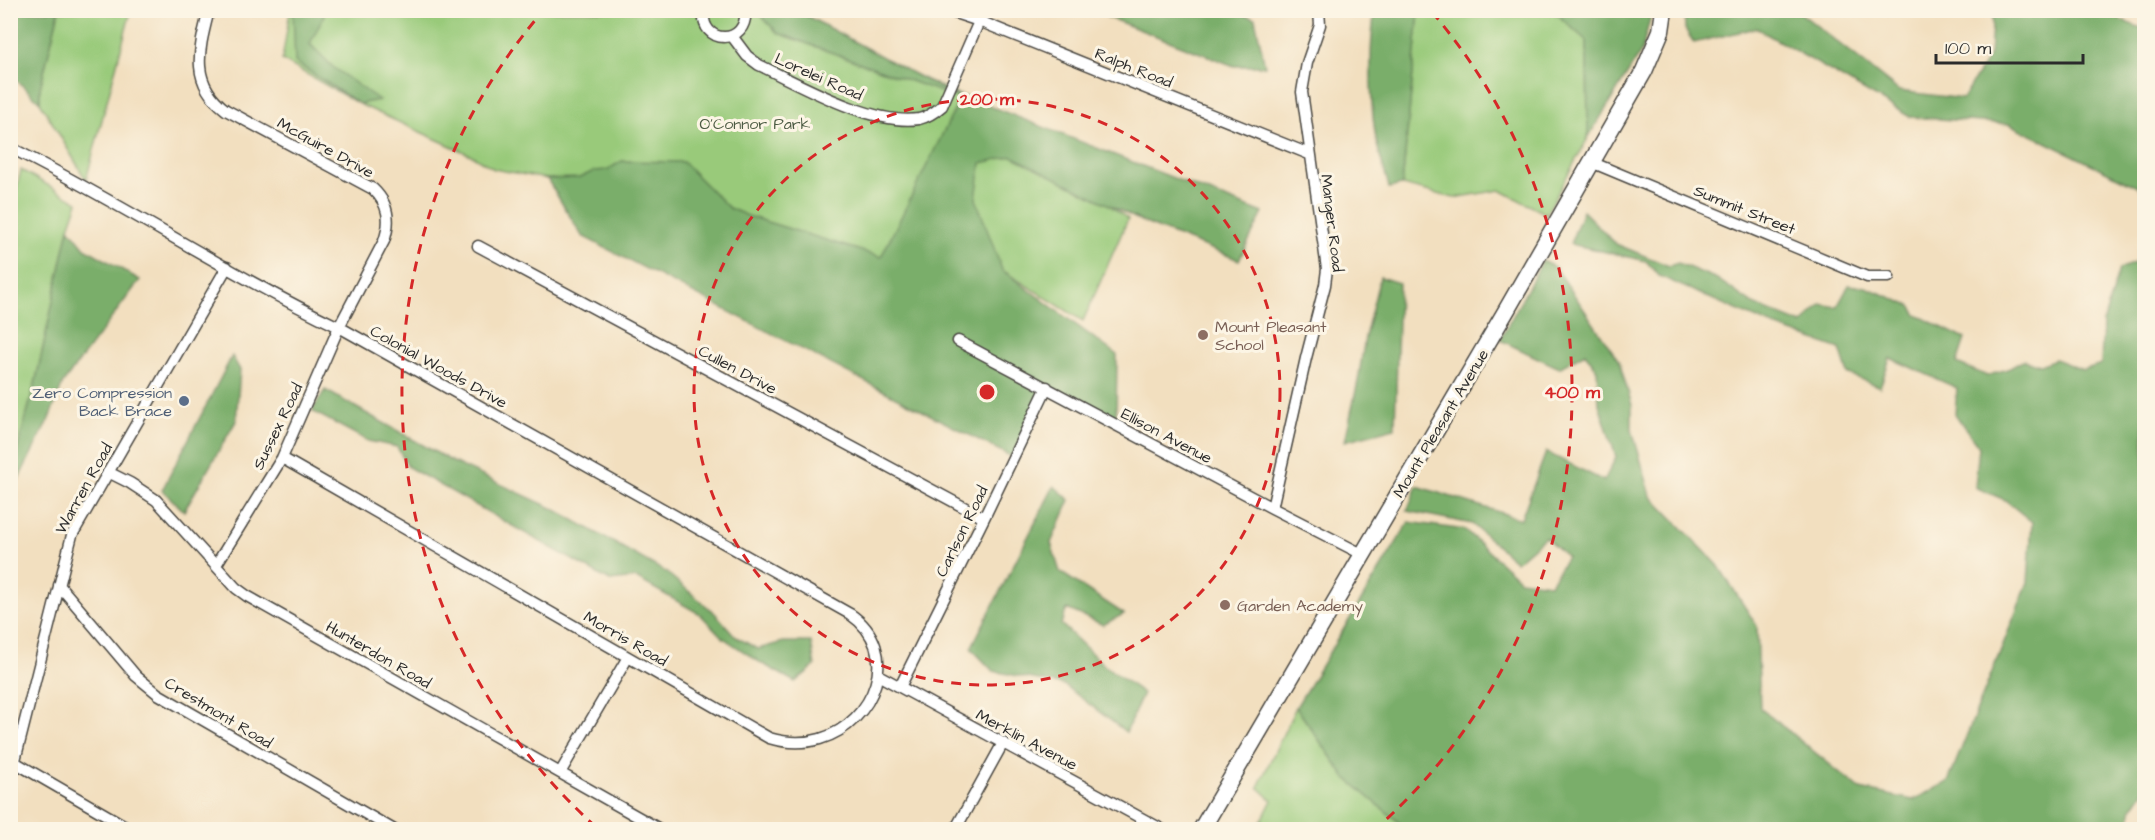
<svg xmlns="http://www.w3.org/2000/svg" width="2155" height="840" font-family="'Architects Daughter',sans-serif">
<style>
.green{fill:#99ca7a;stroke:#627a52;stroke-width:1.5}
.forest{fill:#7aae6a;stroke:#526c4a;stroke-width:1.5}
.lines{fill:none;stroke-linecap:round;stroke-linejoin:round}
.street-casing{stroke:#494641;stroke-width:13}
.primary-casing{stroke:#494641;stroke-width:19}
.street{stroke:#fff;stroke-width:10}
.primary{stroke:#fff;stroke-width:16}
.ring{fill:none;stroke:#d62828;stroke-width:3;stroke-dasharray:10 8}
.education-dot{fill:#8d6e63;stroke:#fcf5e5;stroke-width:2}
.service-dot{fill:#5c6f8a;stroke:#fcf5e5;stroke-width:2}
.labels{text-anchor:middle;stroke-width:6;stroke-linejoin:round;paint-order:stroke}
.street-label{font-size:16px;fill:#2b2b2b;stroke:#fcf5e5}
.park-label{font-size:16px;fill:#4c5b43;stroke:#fcf5e5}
.education-label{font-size:16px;fill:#785e54;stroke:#fcf5e5;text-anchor:start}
.service-label{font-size:16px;fill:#4e5e75;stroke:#fcf5e5;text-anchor:end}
.centre{fill:#d62828;stroke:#fcf5e5;stroke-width:3}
.ring-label{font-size:18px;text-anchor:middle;font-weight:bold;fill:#d62828;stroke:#fcf5e5;stroke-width:6;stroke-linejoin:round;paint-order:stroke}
</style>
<rect width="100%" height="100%" fill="#fcf5e5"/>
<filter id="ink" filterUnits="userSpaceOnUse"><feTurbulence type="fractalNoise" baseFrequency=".0167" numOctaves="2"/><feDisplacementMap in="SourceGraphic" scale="12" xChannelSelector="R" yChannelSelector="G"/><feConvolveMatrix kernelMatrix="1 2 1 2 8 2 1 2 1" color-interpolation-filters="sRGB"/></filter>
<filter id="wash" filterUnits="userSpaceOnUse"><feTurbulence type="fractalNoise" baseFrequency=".008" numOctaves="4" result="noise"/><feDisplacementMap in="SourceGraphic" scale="24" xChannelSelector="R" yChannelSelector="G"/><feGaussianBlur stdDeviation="1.35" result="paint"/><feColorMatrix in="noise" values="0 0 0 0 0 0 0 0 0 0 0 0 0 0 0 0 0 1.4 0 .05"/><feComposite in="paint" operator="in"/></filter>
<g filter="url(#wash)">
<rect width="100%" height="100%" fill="#f2dfbf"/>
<path class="green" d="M 59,11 L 131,11 L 86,180 L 40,102 L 40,88 Z
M 290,11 L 779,11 L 965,98 L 1128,219 L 1083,321 L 1002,270 L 894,280 L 547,179 L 494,169 L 473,156 L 359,104 L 282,60 Z
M 1419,11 L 1553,11 L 1587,41 L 1588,138 L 1546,214 L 1500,190 L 1454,198 L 1402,185 Z
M 21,170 L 78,202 L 69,228 L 36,380 L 11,473 L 10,216 Z
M 1296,707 L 1345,777 L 1407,829 L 1257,830 L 1272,800 L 1258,787 Z"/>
<path class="forest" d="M 796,10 L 949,93 L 964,96 L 1263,213 L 1239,260 L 1145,223 L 1012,156 L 981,163 L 976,199 L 1002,270 L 1117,355 L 1116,425 L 1047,387 L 1012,457 L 582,236 L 547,179 L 579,178 L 594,171 L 607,170 L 622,161 L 683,162 L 729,208 L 748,216 L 881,257 L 960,99 L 778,33 L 756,11 Z
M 10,11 L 59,11 L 40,88 L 40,102 L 11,75 Z
M 293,11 L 326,11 L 310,44 L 334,68 L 379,100 L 359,104 L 295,62 Z
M 1102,11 L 1230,11 L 1255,18 L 1265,66 L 1234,66 L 1107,17 Z
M 1375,11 L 1419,11 L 1402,185 L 1389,188 C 1385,170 1377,151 1375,133 C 1370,98 1369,45 1375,11 Z
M 1553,11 L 1652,11 L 1642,50 L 1588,138 L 1587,41 Z
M 1684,11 L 1798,11 L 1899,91 L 1963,99 L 1990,54 L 1993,11 L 2123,11 L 2120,20 L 2144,29 L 2144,190 L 2009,124 L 1910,117 L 1756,28 L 1694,43 L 1685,29 Z
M 1583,211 L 1616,244 L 1669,266 L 1678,263 L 1717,279 L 1753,304 L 1802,324 L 1821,304 L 1837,307 L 1849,285 L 1866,287 L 1911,306 L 1917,315 L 1965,339 L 1957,363 L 1987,376 L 2010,368 L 2024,360 L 2040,365 L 2055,359 L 2083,370 L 2101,364 L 2103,323 L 2119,269 L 2144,259 L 2144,791 L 2131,810 L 2130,829 L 1407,829 L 1345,777 L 1296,707 L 1409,522 L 1465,530 L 1520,580 L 1550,584 L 1567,557 L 1545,537 L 1516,562 L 1472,524 L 1407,511 L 1417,486 L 1521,519 L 1546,452 L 1604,481 L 1616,457 L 1599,404 L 1597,370 L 1585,353 L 1559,368 L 1500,340 L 1543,260 L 1556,268 L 1619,361 L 1632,405 L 1632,430 L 1651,496 L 1718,565 L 1757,626 L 1760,708 L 1860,789 L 1913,800 L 1948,782 L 2028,582 L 2032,522 L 2005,500 L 1975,487 L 1979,447 L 1955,414 L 1957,388 L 1890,358 L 1880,387 L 1848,374 L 1840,349 L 1771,325 L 1659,276 L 1646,261 L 1570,244 Z
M 69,228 L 85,248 L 140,280 L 63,383 L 49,419 L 14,488 L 11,486 L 11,473 L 36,380 Z
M 1380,277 L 1399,283 L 1395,428 L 1345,441 L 1358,381 L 1365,337 Z
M 232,356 L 240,370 L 236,421 L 184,511 L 162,490 Z
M 325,390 L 453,462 L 556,510 L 666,572 L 716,614 L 736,637 L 758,649 L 783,642 L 811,642 L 815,666 L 795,682 L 761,663 L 722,637 L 700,614 L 636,578 L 610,581 L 408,467 L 397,447 L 368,441 L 312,411 Z
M 1054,486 L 1070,500 L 1051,543 L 1060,572 L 1124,614 L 1103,625 L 1067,609 L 1061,624 L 1105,666 L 1143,693 L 1126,732 L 1064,685 L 993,671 L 971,648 Z"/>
</g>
<g filter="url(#ink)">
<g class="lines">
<defs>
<path id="street" d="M 209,10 C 199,50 189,82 226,110 L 373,189 C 389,204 391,221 384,241 L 339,327 L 282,458 L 216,565
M 704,10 C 699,46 749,46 745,10
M 946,10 L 979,21 L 1309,154
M 732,36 L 747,56 L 759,65 C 801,85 872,126 919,119 C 928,117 935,112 942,106 L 984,10
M 10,151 L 15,150 C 125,205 228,274 339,327 L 850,614 C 903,650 875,723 820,739 C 803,744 786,743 769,738 L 282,458
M 1591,162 L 1867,277 L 1889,277
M 478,246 L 984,518
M 958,341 L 1272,508 L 1362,554
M 108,472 L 130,483 L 156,500 L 236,588 L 247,596 L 661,830
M 1272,508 L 1306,358 L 1325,285 L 1327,269 L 1302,92 L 1307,63 L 1320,25 L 1319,10
M 59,585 L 136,676 L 158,694 L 394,830
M 878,675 L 1163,830
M 900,687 L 984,518 L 1047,387
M 11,760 L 132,830
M 560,773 L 628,657
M 10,780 L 72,535 L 227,267
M 955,830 L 1003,743"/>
<path id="primary" d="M 1201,830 L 1506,311 L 1644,71 L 1661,31 L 1664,10"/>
</defs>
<use href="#street" class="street-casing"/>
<use href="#primary" class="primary-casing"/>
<use href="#street" class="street"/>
<use href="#primary" class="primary"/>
</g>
</g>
<g class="ring">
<circle cx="987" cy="392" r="293"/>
<path d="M596 827A585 585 0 0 1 542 12M1432 12A585 585 0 0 1 1378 827"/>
</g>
<g class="education-dot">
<circle cx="1203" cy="335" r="6"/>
<circle cx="1225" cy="605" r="6"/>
</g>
<circle class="service-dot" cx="184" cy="401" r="6"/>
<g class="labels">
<g class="street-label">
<text transform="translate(1134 67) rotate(22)" y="6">Ralph Road</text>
<text transform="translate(819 76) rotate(24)" y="6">Lorelei Road</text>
<text transform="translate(326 147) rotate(29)" y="6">McGuire Drive</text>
<text transform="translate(1745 209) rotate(22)" y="6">Summit Street</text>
<text transform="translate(1333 223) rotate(83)" y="6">Manger Road</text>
<text transform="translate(439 366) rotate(29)" y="6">Colonial Woods Drive</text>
<text transform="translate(738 369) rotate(28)" y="6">Cullen Drive</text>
<text transform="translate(1440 423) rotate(-59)" y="6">Mount Pleasant Avenue</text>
<text transform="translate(277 426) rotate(-64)" y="6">Sussex Road</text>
<text transform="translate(1167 435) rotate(28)" y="6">Ellison Avenue</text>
<text transform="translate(83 488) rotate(-61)" y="6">Warren Road</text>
<text transform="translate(961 531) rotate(-64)" y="6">Carlson Road</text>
<text transform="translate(626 638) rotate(30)" y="6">Morris Road</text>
<text transform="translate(379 654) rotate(30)" y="6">Hunterdon Road</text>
<text transform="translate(219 712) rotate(31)" y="6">Crestmont Road</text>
<text transform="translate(1027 739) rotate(28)" y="6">Merklin Avenue</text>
</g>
<g class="park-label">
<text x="755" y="129">O'Connor Park</text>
</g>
<g class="education-label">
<text x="1215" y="332">Mount Pleasant<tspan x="1215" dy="18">School</tspan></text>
<text x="1237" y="611">Garden Academy</text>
</g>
<g class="service-label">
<text x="172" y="398">Zero Compression<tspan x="172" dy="18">Back Brace</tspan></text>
</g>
</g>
<circle cx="987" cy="392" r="9" class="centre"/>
<g class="ring-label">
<text x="987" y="105">200 m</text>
<text x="1572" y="398">400 m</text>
</g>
<rect width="2155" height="840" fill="none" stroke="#fcf5e5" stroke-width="36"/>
<path d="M1936 54v9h147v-9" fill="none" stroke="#2b2b2b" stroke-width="3"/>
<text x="1945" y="54" font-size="18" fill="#2b2b2b" stroke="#fcf5e5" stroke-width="4.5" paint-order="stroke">100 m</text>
</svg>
